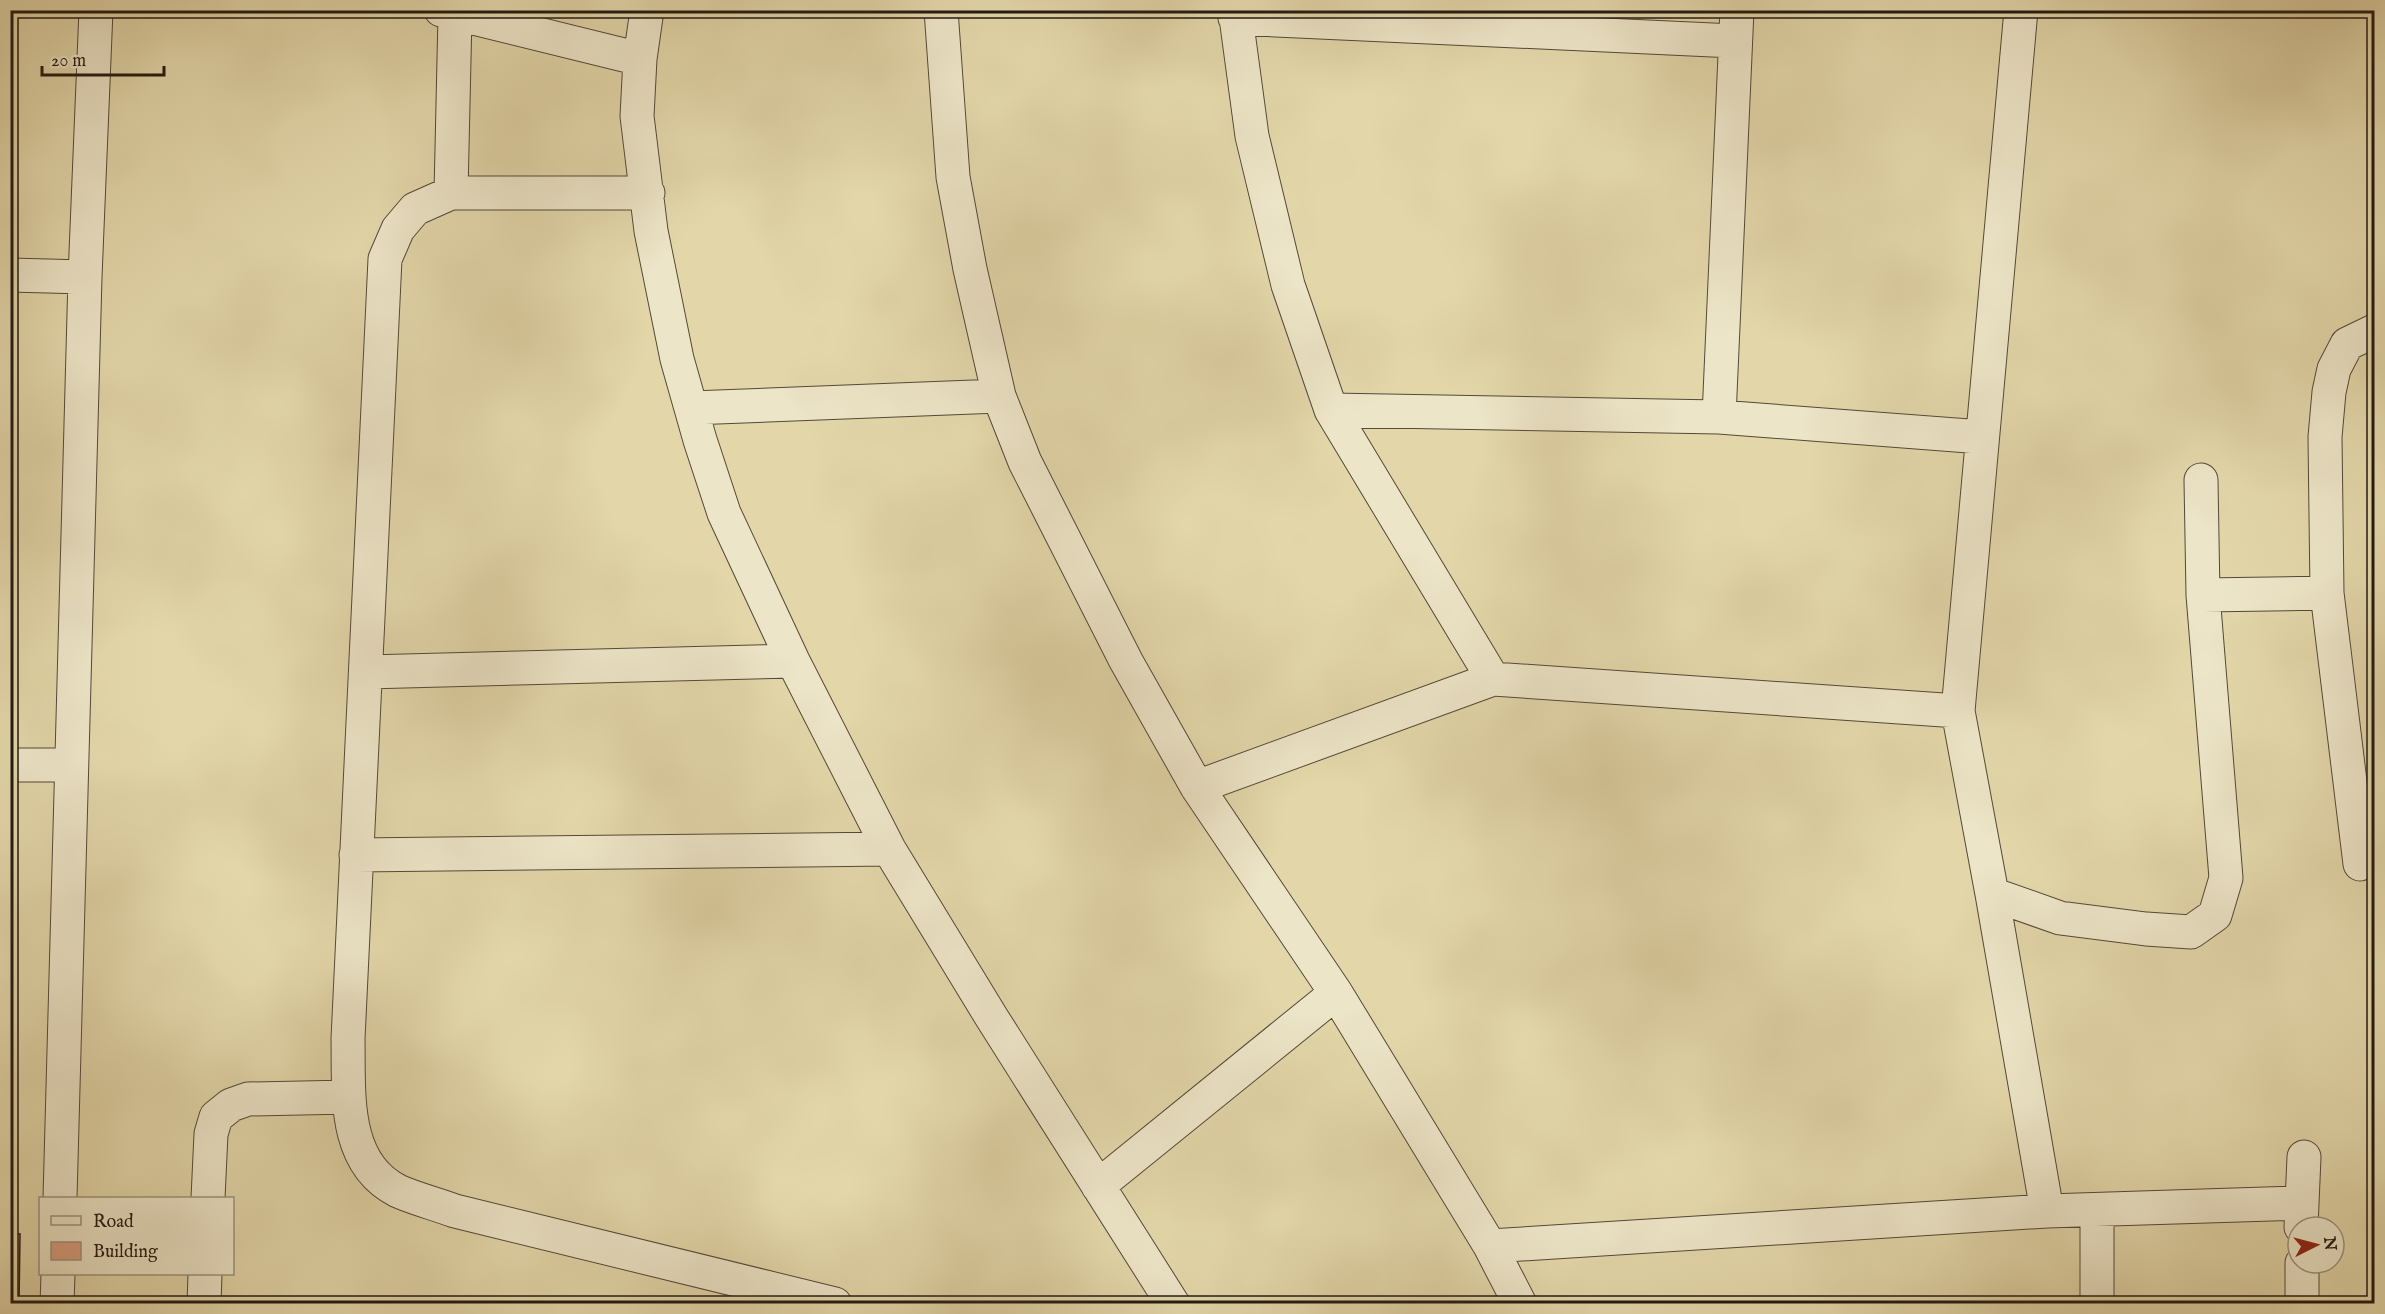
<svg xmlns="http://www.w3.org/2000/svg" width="2385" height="1314" font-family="'IM FELL English',serif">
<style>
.building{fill:#da9f81;stroke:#231a12;stroke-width:1.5}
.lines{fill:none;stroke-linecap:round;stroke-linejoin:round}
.minor-casing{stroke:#534938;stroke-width:35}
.minor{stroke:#ede5c8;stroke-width:33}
</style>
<rect width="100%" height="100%" fill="#e3d7aa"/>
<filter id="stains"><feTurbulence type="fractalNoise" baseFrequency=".00333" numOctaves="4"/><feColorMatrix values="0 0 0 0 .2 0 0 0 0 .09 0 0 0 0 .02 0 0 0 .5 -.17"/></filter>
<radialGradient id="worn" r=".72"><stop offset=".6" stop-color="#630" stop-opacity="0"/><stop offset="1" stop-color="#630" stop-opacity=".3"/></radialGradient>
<path class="building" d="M 10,1233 L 20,1234 L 19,1304 L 10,1304 Z"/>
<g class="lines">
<defs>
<path id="minor" d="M 441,10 L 640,59
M 647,10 L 640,59 L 637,116 L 651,231 L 677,359 L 700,440 L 724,513 L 793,661 L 889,849 L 992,1018 L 1173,1304
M 941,10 L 953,177 L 970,269 L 999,396 L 1025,462 L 1126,661 L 1197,787 L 1336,993 L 1490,1246 L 1520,1304
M 1235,10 L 1252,136 L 1288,285 L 1331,410 L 1493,679
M 1235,18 L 1734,41
M 451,193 L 455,15
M 648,193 L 451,193 L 415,209 L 398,229 L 385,259 L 348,1039 C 349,1092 342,1163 398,1191 C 416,1199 436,1204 455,1211 L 835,1304
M 10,275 L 85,277
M 691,408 L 999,396
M 1331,410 L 1719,417 L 1982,437
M 1719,417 L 1737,10
M 2203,595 L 2327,593
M 366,672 L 793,661
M 1958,711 L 1992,894 L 2047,1211
M 10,765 L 71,765
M 1197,787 L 1493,679 L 1958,711 L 2021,10
M 356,855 L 889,849
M 2360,864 L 2327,593 L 2325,437 L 2329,392 L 2334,369 L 2347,344 L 2374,331
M 1992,894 L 2060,918 L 2146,929 L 2191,932 L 2215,915 L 2226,878 L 2203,595 L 2201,480
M 1098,1186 L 1336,993
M 60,1198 L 85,277 L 96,10
M 208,1198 L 211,1134 L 216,1117 L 231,1105 L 248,1099 L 349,1097
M 2301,1227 L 2304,1157
M 1490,1246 L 2047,1211 L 2300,1203
M 2302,1263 L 2302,1304
M 57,1304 L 58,1274
M 204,1304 L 205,1274
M 2097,1304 L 2097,1211"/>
</defs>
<use href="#minor" class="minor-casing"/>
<use href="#minor" class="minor"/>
</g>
<rect width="2385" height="1314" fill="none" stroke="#e3d7aa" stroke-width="36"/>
<rect x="12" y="12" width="2361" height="1290" fill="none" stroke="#231a12" stroke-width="3"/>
<rect x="18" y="18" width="2349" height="1278" fill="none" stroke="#231a12" stroke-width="1.5"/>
<rect x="39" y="1197" width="195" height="78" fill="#ede5c8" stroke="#9c947f" stroke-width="1.5"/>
<rect x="51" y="1216" width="30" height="9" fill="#ede5c8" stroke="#9c947f" stroke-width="1.5"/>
<text x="93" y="1227" font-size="18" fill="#231a12">Road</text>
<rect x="51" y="1242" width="30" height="18" fill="#da9f81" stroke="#9c947f" stroke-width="1.5"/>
<text x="93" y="1257" font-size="18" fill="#231a12">Building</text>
<g transform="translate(2316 1245) rotate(84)"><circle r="28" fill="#ede5c8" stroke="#9c947f" stroke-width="1.5"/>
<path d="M0-4.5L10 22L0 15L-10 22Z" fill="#8f2418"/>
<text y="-9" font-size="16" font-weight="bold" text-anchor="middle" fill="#231a12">N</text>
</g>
<path d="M42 66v9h122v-9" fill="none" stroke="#231a12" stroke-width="3"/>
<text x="51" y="66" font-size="18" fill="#231a12" stroke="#ede5c8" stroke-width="4.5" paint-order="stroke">20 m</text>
<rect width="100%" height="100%" filter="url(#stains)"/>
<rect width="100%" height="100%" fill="url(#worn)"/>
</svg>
